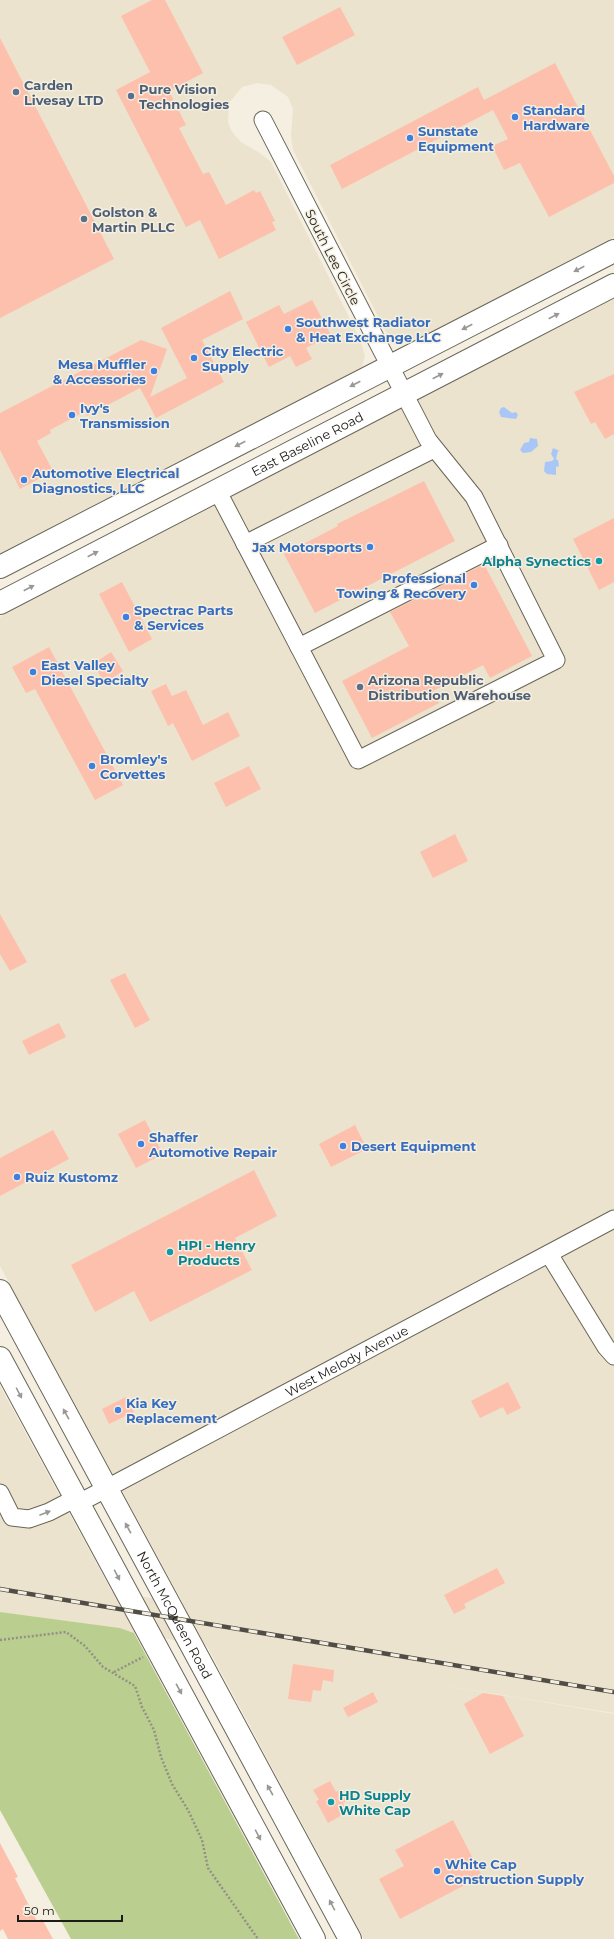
<svg xmlns="http://www.w3.org/2000/svg" width="614" height="1939" font-family="Montserrat,sans-serif">
<style>
.built{fill:#ebe3cd}
.green{fill:#bacf8f}
.water{fill:#a8c7f6}
.building{fill:#fdc0ad}
.lines{fill:none;stroke-linecap:round;stroke-linejoin:round}
.minor-casing{stroke:#696558;stroke-width:19}
.major-casing{stroke:#696558;stroke-width:24}
.path{stroke:#939085;stroke-width:2.5;stroke-dasharray:2 2;stroke-linecap:butt}
.minor{stroke:#fff;stroke-width:17}
.major{stroke:#fff;stroke-width:22}
.rail-casing{stroke:#504d46;stroke-width:4.5}
.rail{stroke:#f4efe0;stroke-width:3;stroke-dasharray:9;stroke-linecap:butt}
.oneway{fill:#999896}
.service-dot{fill:#5c6f8a;stroke:#f4efe0;stroke-width:1.5}
.shop-dot{fill:#3f7fe0;stroke:#f4efe0;stroke-width:1.5}
.culture-dot{fill:#0f9aa8;stroke:#f4efe0;stroke-width:1.5}
.labels{text-anchor:middle;stroke-width:3;stroke-linejoin:round;paint-order:stroke}
.service-label{font-size:13px;font-weight:bold;fill:#4e5e75;stroke:#f4efe0;text-anchor:start}
.shop-label{font-size:13px;font-weight:bold;fill:#366cbe;stroke:#f4efe0;text-anchor:start}
.street-label{font-size:13px;fill:#1d1b16;stroke:#f4efe0}
.culture-label{font-size:13px;font-weight:bold;fill:#0d838f;stroke:#f4efe0;text-anchor:start}
</style>
<rect width="100%" height="100%" fill="#f4efe0"/>
<path class="built" d="M 0,0 L 614,0 L 614,237 L 424,336 L 406,342 L 395,340 L 388,336 L 293,150 L 291,135 L 293,109 L 288,97 L 271,85 L 257,83 L 242,87 L 229,103 L 228,122 L 232,132 L 241,142 L 260,153 L 271,162 L 360,339 L 365,356 L 362,367 L 0,553 Z
M 614,298 L 614,1713 L 422,1682 L 614,1714 L 614,1939 L 364,1939 L 207,1646 L 134,1633 L 120,1628 L 0,1612 L 0,1386 L 112,1592 L 183,1603 L 0,1266 L 0,617 Z"/>
<path class="green" d="M 0,1612 L 120,1628 L 134,1633 L 299,1939 L 71,1939 L 0,1810 Z"/>
<path class="water" d="M 504,407 L 512,413 L 516,412 L 518,415 L 516,419 L 501,417 L 499,412 L 501,408 Z
M 530,438 L 537,439 L 538,446 L 531,452 L 523,453 L 520,450 L 524,443 L 529,442 Z
M 553,448 L 560,451 L 558,451 L 556,459 L 558,460 L 559,466 L 556,467 L 556,475 L 547,474 L 544,471 L 545,462 L 552,461 L 554,459 L 551,454 Z"/>
<path class="building" d="M 152,0 L 165,0 L 203,73 L 169,91 L 186,125 L 179,128 L 203,174 L 209,172 L 226,205 L 254,190 L 256,193 L 260,191 L 275,221 L 272,222 L 276,230 L 219,259 L 200,220 L 186,227 L 116,90 L 150,72 L 121,16 Z
M 340,7 L 355,35 L 297,65 L 282,37 Z
M 0,38 L 114,259 L 0,318 Z
M 555,63 L 614,176 L 614,183 L 549,217 L 520,163 L 504,170 L 492,146 L 508,139 L 493,110 L 342,189 L 330,165 L 478,87 L 484,100 Z
M 230,291 L 243,319 L 202,340 L 224,382 L 156,418 L 140,388 L 87,416 L 84,412 L 50,430 L 51,433 L 37,441 L 53,471 L 20,489 L 0,450 L 0,413 L 141,340 L 167,349 L 150,397 L 187,378 L 161,328 Z
M 312,300 L 331,335 L 306,348 L 312,359 L 296,367 L 290,356 L 269,367 L 246,322 L 279,305 L 284,314 Z
M 614,374 L 614,434 L 605,439 L 595,422 L 591,424 L 574,392 Z
M 424,481 L 455,541 L 315,613 L 284,554 L 338,526 L 337,524 Z
M 614,518 L 614,582 L 599,590 L 573,539 Z
M 484,564 L 532,656 L 490,678 L 483,665 L 433,691 L 439,703 L 372,738 L 342,681 L 409,646 L 390,612 Z
M 122,582 L 152,639 L 129,652 L 99,594 Z
M 49,647 L 123,785 L 95,800 L 35,689 L 26,693 L 12,667 Z
M 111,652 L 123,671 L 105,683 L 93,664 Z
M 166,684 L 172,696 L 186,690 L 203,725 L 228,712 L 240,736 L 192,761 L 173,723 L 168,726 L 151,691 Z
M 249,766 L 261,789 L 226,807 L 214,783 Z
M 455,834 L 468,861 L 433,878 L 420,852 Z
M 0,914 L 27,962 L 10,971 L 0,954 Z
M 125,973 L 150,1020 L 135,1028 L 110,980 Z
M 59,1023 L 66,1037 L 29,1055 L 22,1041 Z
M 145,1120 L 163,1154 L 136,1168 L 118,1134 Z
M 355,1125 L 367,1149 L 331,1167 L 319,1144 Z
M 53,1130 L 69,1159 L 0,1196 L 0,1158 Z
M 254,1170 L 277,1216 L 235,1238 L 252,1270 L 150,1322 L 134,1291 L 95,1312 L 71,1265 Z
M 508,1382 L 521,1408 L 507,1415 L 503,1407 L 480,1418 L 471,1401 Z
M 126,1397 L 134,1412 L 109,1424 L 102,1409 Z
M 497,1568 L 505,1583 L 464,1604 L 466,1608 L 454,1614 L 444,1595 Z
M 293,1664 L 334,1670 L 333,1682 L 323,1680 L 321,1691 L 313,1690 L 311,1702 L 288,1699 Z
M 373,1692 L 378,1702 L 348,1717 L 343,1708 Z
M 483,1693 L 503,1696 L 524,1736 L 490,1754 L 464,1704 Z
M 330,1781 L 336,1792 L 341,1789 L 347,1801 L 343,1803 L 346,1809 L 342,1811 L 344,1814 L 328,1823 L 316,1801 L 319,1800 L 313,1790 Z
M 453,1820 L 482,1876 L 400,1919 L 379,1879 L 404,1866 L 395,1850 Z
M 0,1843 L 18,1877 L 15,1878 L 37,1921 L 42,1919 L 53,1939 L 8,1939 L 3,1929 L 0,1931 Z"/>
<g class="lines">
<defs>
<g id="minor">
<path d="M 217,490 L 358,760 L 556,660 L 474,497 L 428,440 L 263,120"/>
<path d="M 245,544 L 434,449"/>
<path d="M 299,647 L 499,545"/>
<path d="M 549,1254 L 606,1347 L 614,1356"/>
<path d="M 0,1493 L 12,1517 L 29,1519 L 49,1512 L 76,1498"/>
<path id="s1" d="M 79,1503 L 614,1219"/>
</g>
<g id="major">
<path d="M 0,567 L 614,251"/>
<path id="s2" d="M 0,603 L 614,285"/>
<path id="s3" d="M 0,1291 L 350,1939"/>
<path d="M 0,1358 L 314,1939"/>
</g>
</defs>
<use href="#minor" class="minor-casing"/>
<use href="#major" class="major-casing"/>
<path class="path" d="M 0,1640 L 66,1632 L 85,1646 L 103,1667 L 135,1686 L 142,1707 L 154,1730 L 161,1757 L 172,1784 L 188,1810 L 202,1840 L 208,1868 L 258,1939
M 114,1672 L 143,1657"/>
<use href="#minor" class="minor"/>
<use href="#major" class="major"/>
<defs>
<path id="rail" d="M 0,1589 L 614,1692"/>
</defs>
<use href="#rail" class="rail-casing"/>
<use href="#rail" class="rail"/>
</g>
<defs><path id="oneway-solid" d="M-6-.8H1V-3.2L6.5 0L1 3.2V.8H-6Z"/></defs>
<g class="oneway">
<use href="#oneway-solid" transform="translate(579 269) rotate(153)"/>
<use href="#oneway-solid" transform="translate(554 316) rotate(-27)"/>
<use href="#oneway-solid" transform="translate(467 327) rotate(153)"/>
<use href="#oneway-solid" transform="translate(438 376) rotate(-27)"/>
<use href="#oneway-solid" transform="translate(355 384) rotate(153)"/>
<use href="#oneway-solid" transform="translate(240 444) rotate(153)"/>
<use href="#oneway-solid" transform="translate(93 554) rotate(-27)"/>
<use href="#oneway-solid" transform="translate(29 588) rotate(-28)"/>
<use href="#oneway-solid" transform="translate(19 1393) rotate(62)"/>
<use href="#oneway-solid" transform="translate(66 1414) rotate(-119)"/>
<use href="#oneway-solid" transform="translate(45 1513) rotate(-21)"/>
<use href="#oneway-solid" transform="translate(128 1528) rotate(-119)"/>
<use href="#oneway-solid" transform="translate(117 1575) rotate(62)"/>
<use href="#oneway-solid" transform="translate(179 1689) rotate(61)"/>
<use href="#oneway-solid" transform="translate(270 1790) rotate(-119)"/>
<use href="#oneway-solid" transform="translate(258 1835) rotate(62)"/>
<use href="#oneway-solid" transform="translate(332 1905) rotate(-118)"/>
</g>
<g class="service-dot">
<circle cx="16" cy="92" r="4"/>
<circle cx="131" cy="96" r="4"/>
<circle cx="84" cy="219" r="4"/>
<circle cx="360" cy="687" r="4"/>
</g>
<g class="shop-dot">
<circle cx="515" cy="117" r="4"/>
<circle cx="410" cy="138" r="4"/>
<circle cx="288" cy="329" r="4"/>
<circle cx="194" cy="358" r="4"/>
<circle cx="154" cy="371" r="4"/>
<circle cx="72" cy="415" r="4"/>
<circle cx="24" cy="480" r="4"/>
<circle cx="370" cy="547" r="4"/>
<circle cx="474" cy="585" r="4"/>
<circle cx="126" cy="617" r="4"/>
<circle cx="33" cy="672" r="4"/>
<circle cx="92" cy="766" r="4"/>
<circle cx="141" cy="1144" r="4"/>
<circle cx="343" cy="1146" r="4"/>
<circle cx="17" cy="1177" r="4"/>
<circle cx="118" cy="1410" r="4"/>
<circle cx="437" cy="1871" r="4"/>
</g>
<g class="culture-dot">
<circle cx="599" cy="561" r="4"/>
<circle cx="170" cy="1252" r="4"/>
<circle cx="331" cy="1802" r="4"/>
</g>
<g class="labels">
<g class="service-label">
<text x="24" y="90">Carden<tspan x="24" dy="15">Livesay LTD</tspan></text>
<text x="139" y="94">Pure Vision<tspan x="139" dy="15">Technologies</tspan></text>
<text x="92" y="217">Golston &amp;<tspan x="92" dy="15">Martin PLLC</tspan></text>
<text x="368" y="685">Arizona Republic<tspan x="368" dy="15">Distribution Warehouse</tspan></text>
</g>
<g class="shop-label">
<text x="523" y="115">Standard<tspan x="523" dy="15">Hardware</tspan></text>
<text x="418" y="136">Sunstate<tspan x="418" dy="15">Equipment</tspan></text>
<text x="296" y="327">Southwest Radiator<tspan x="296" dy="15">&amp; Heat Exchange LLC</tspan></text>
<text x="202" y="356">City Electric<tspan x="202" dy="15">Supply</tspan></text>
<text x="146" y="369" text-anchor="end">Mesa Muffler<tspan x="146" dy="15">&amp; Accessories</tspan></text>
<text x="80" y="413">Ivy's<tspan x="80" dy="15">Transmission</tspan></text>
<text x="32" y="478">Automotive Electrical<tspan x="32" dy="15">Diagnostics, LLC</tspan></text>
<text x="362" y="552" text-anchor="end">Jax Motorsports</text>
<text x="466" y="583" text-anchor="end">Professional<tspan x="466" dy="15">Towing &amp; Recovery</tspan></text>
<text x="134" y="615">Spectrac Parts<tspan x="134" dy="15">&amp; Services</tspan></text>
<text x="41" y="670">East Valley<tspan x="41" dy="15">Diesel Specialty</tspan></text>
<text x="100" y="764">Bromley's<tspan x="100" dy="15">Corvettes</tspan></text>
<text x="149" y="1142">Shaffer<tspan x="149" dy="15">Automotive Repair</tspan></text>
<text x="351" y="1151">Desert Equipment</text>
<text x="25" y="1182">Ruiz Kustomz</text>
<text x="126" y="1408">Kia Key<tspan x="126" dy="15">Replacement</tspan></text>
<text x="445" y="1869">White Cap<tspan x="445" dy="15">Construction Supply</tspan></text>
</g>
<g class="street-label">
<text transform="translate(333 257) rotate(63)" y="5">South Lee Circle</text>
<text dy="5" stroke="none"><textPath href="#s2" startOffset="346">East Baseline Road</textPath></text>
<text dy="5" stroke="none"><textPath href="#s1" startOffset="303">West Melody Avenue</textPath></text>
<text dy="5" stroke="none"><textPath href="#s3" startOffset="368">North McQueen Road</textPath></text>
</g>
<g class="culture-label">
<text x="591" y="566" text-anchor="end">Alpha Synectics</text>
<text x="178" y="1250">HPI - Henry<tspan x="178" dy="15">Products</tspan></text>
<text x="339" y="1800">HD Supply<tspan x="339" dy="15">White Cap</tspan></text>
</g>
</g>
<path d="M18 1915v6h104v-6" fill="none" stroke="#1d1b16" stroke-width="2"/>
<text x="24" y="1915" font-size="12" fill="#1d1b16" stroke="#f4efe0" stroke-width="3" paint-order="stroke">50 m</text>
</svg>
